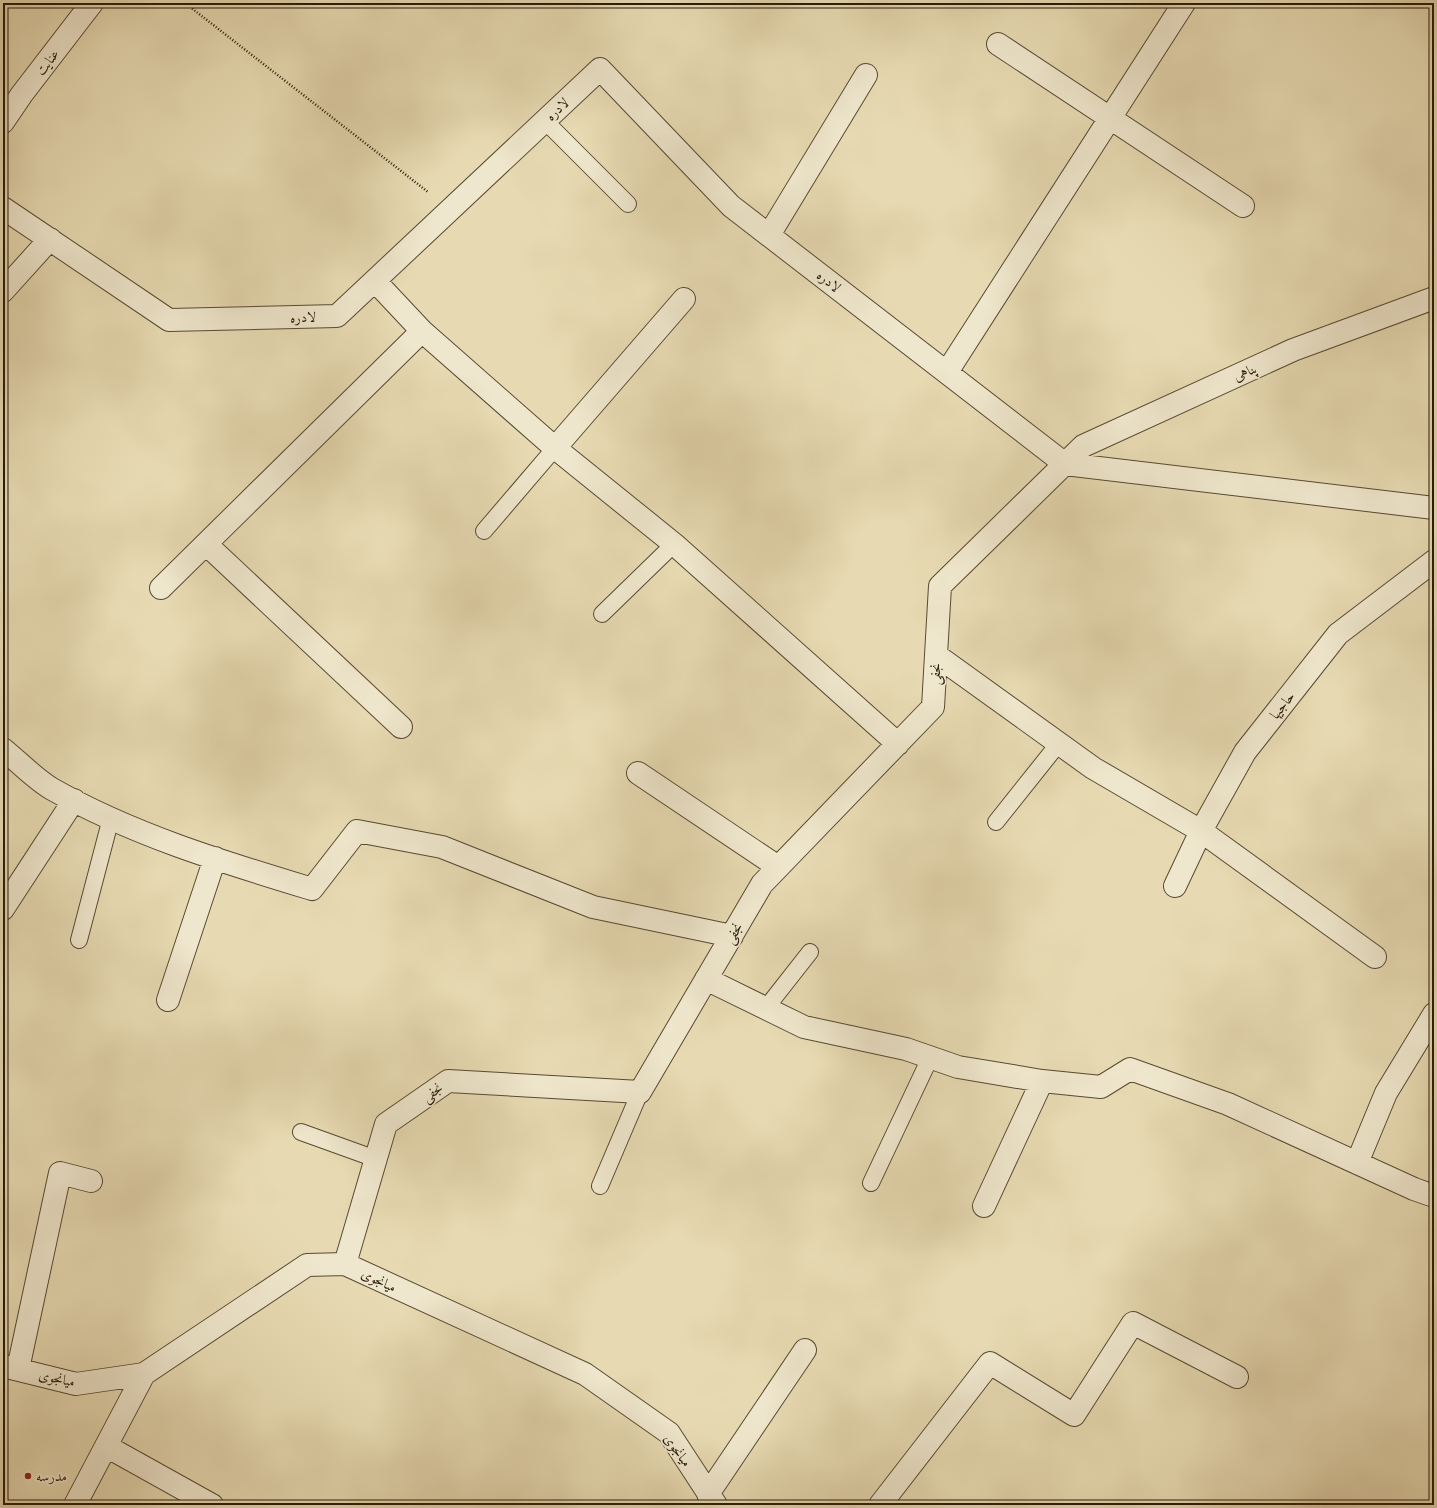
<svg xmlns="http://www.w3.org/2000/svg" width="1437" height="1508" font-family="'Libre Bodoni',Amiri,serif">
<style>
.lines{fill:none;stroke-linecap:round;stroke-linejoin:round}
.service-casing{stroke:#584a32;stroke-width:18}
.minor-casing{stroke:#584a32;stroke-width:24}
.path{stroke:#291a08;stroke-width:2.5;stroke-dasharray:1 2;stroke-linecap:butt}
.service{stroke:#efe7cd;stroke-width:16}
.minor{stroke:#efe7cd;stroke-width:22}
.poi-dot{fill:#8f2418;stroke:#efe7cd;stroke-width:1.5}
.labels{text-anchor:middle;stroke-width:3.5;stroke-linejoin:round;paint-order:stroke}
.street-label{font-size:14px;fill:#291a08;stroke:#efe7cd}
.poi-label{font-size:14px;fill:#291a08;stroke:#efe7cd;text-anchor:start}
</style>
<rect width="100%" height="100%" fill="#e7dab2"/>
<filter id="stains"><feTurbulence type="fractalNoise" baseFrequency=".005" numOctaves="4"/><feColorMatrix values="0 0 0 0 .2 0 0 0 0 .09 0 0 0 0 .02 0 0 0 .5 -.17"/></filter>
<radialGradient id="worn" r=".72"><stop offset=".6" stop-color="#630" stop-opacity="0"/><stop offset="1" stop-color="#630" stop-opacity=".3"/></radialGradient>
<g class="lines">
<defs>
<path id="service" d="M 545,121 L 628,204
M 484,531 L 555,448
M 602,614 L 674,544
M 996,822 L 1059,743
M 79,940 L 111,818
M 766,1008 L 810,952
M 301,1132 L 376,1159
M 871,1183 L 930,1058
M 600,1186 L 640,1092"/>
<path id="minor" d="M 998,44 L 1243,206
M 3,122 L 22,94 L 92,3
M 3,208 L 169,320 L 337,316 L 600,69 L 731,206 L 1065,464
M 769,235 L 866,75
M 375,281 L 422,331 L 555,448 L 674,544 L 898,744
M 3,291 L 50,239
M 947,372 L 1184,3
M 555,448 L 684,299
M 1065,464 L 1434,508
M 206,544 L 401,727
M 161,588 L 422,331
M 936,655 L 1093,768 L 1201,831 L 1375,957
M 3,749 C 19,762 35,779 52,789 C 133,835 223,862 312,889 L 357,831 L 442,847 L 593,907 L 732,936
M 638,773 L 778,867
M 1175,886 L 1201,831 L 1245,752 L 1338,634 L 1434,561
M 3,909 L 74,800
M 706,979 L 804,1027 L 906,1049 L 958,1067 L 1042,1081 L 1101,1087 L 1130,1069 L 1228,1104 L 1414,1189 L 1434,1196
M 168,1000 L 215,858
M 1357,1163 L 1386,1093 L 1434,1014
M 984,1206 L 1042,1081
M 345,1264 L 386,1124 L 448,1081 L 640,1092 L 762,884 L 933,707 L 940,586 L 1083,446 L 1293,350 L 1434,298
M 3,1366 L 76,1384 L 144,1374 L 307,1265 L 345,1264 L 585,1374 L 669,1433 L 716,1505
M 18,1369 L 60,1173 L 91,1181
M 106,1446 L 212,1505
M 708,1494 L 805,1350
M 75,1505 L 144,1374
M 880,1505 L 990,1363 L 1074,1415 L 1133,1323 L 1237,1377"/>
</defs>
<use href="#service" class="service-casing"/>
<use href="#minor" class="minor-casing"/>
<path class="path" d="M 185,3 L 428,192"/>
<use href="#service" class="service"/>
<use href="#minor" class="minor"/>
</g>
<circle class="poi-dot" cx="28" cy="1476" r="4"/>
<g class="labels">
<g class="street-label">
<text transform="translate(47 62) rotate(-52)" y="5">عنایت</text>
<text transform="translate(557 109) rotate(-43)" y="5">لادره</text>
<text transform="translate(829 281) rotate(38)" y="5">لادره</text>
<text transform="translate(303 317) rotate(-2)" y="5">لادره</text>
<text transform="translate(1245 372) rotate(-25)" y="5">پناهی</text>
<text transform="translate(935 674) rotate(-86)" y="5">نجفی</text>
<text transform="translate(1282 705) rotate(-52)" y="5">حاجیها</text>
<text transform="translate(733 933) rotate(-59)" y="5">نجفی</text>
<text transform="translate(432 1092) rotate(-35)" y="5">نجفی</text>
<text transform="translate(379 1280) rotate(25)" y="5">میانجوی</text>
<text transform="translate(57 1378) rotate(12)" y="5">میانجوی</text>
<text transform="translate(678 1450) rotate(54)" y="5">میانجوی</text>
</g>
<g class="poi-label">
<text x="36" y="1481">مدرسه</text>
</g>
</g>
<rect width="1437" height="1508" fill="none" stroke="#e7dab2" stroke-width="16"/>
<rect x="4" y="4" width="1429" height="1500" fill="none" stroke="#291a08" stroke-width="2"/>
<rect x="8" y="8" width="1421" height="1492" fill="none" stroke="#291a08"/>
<rect width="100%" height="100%" filter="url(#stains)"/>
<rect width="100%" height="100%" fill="url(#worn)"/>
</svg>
